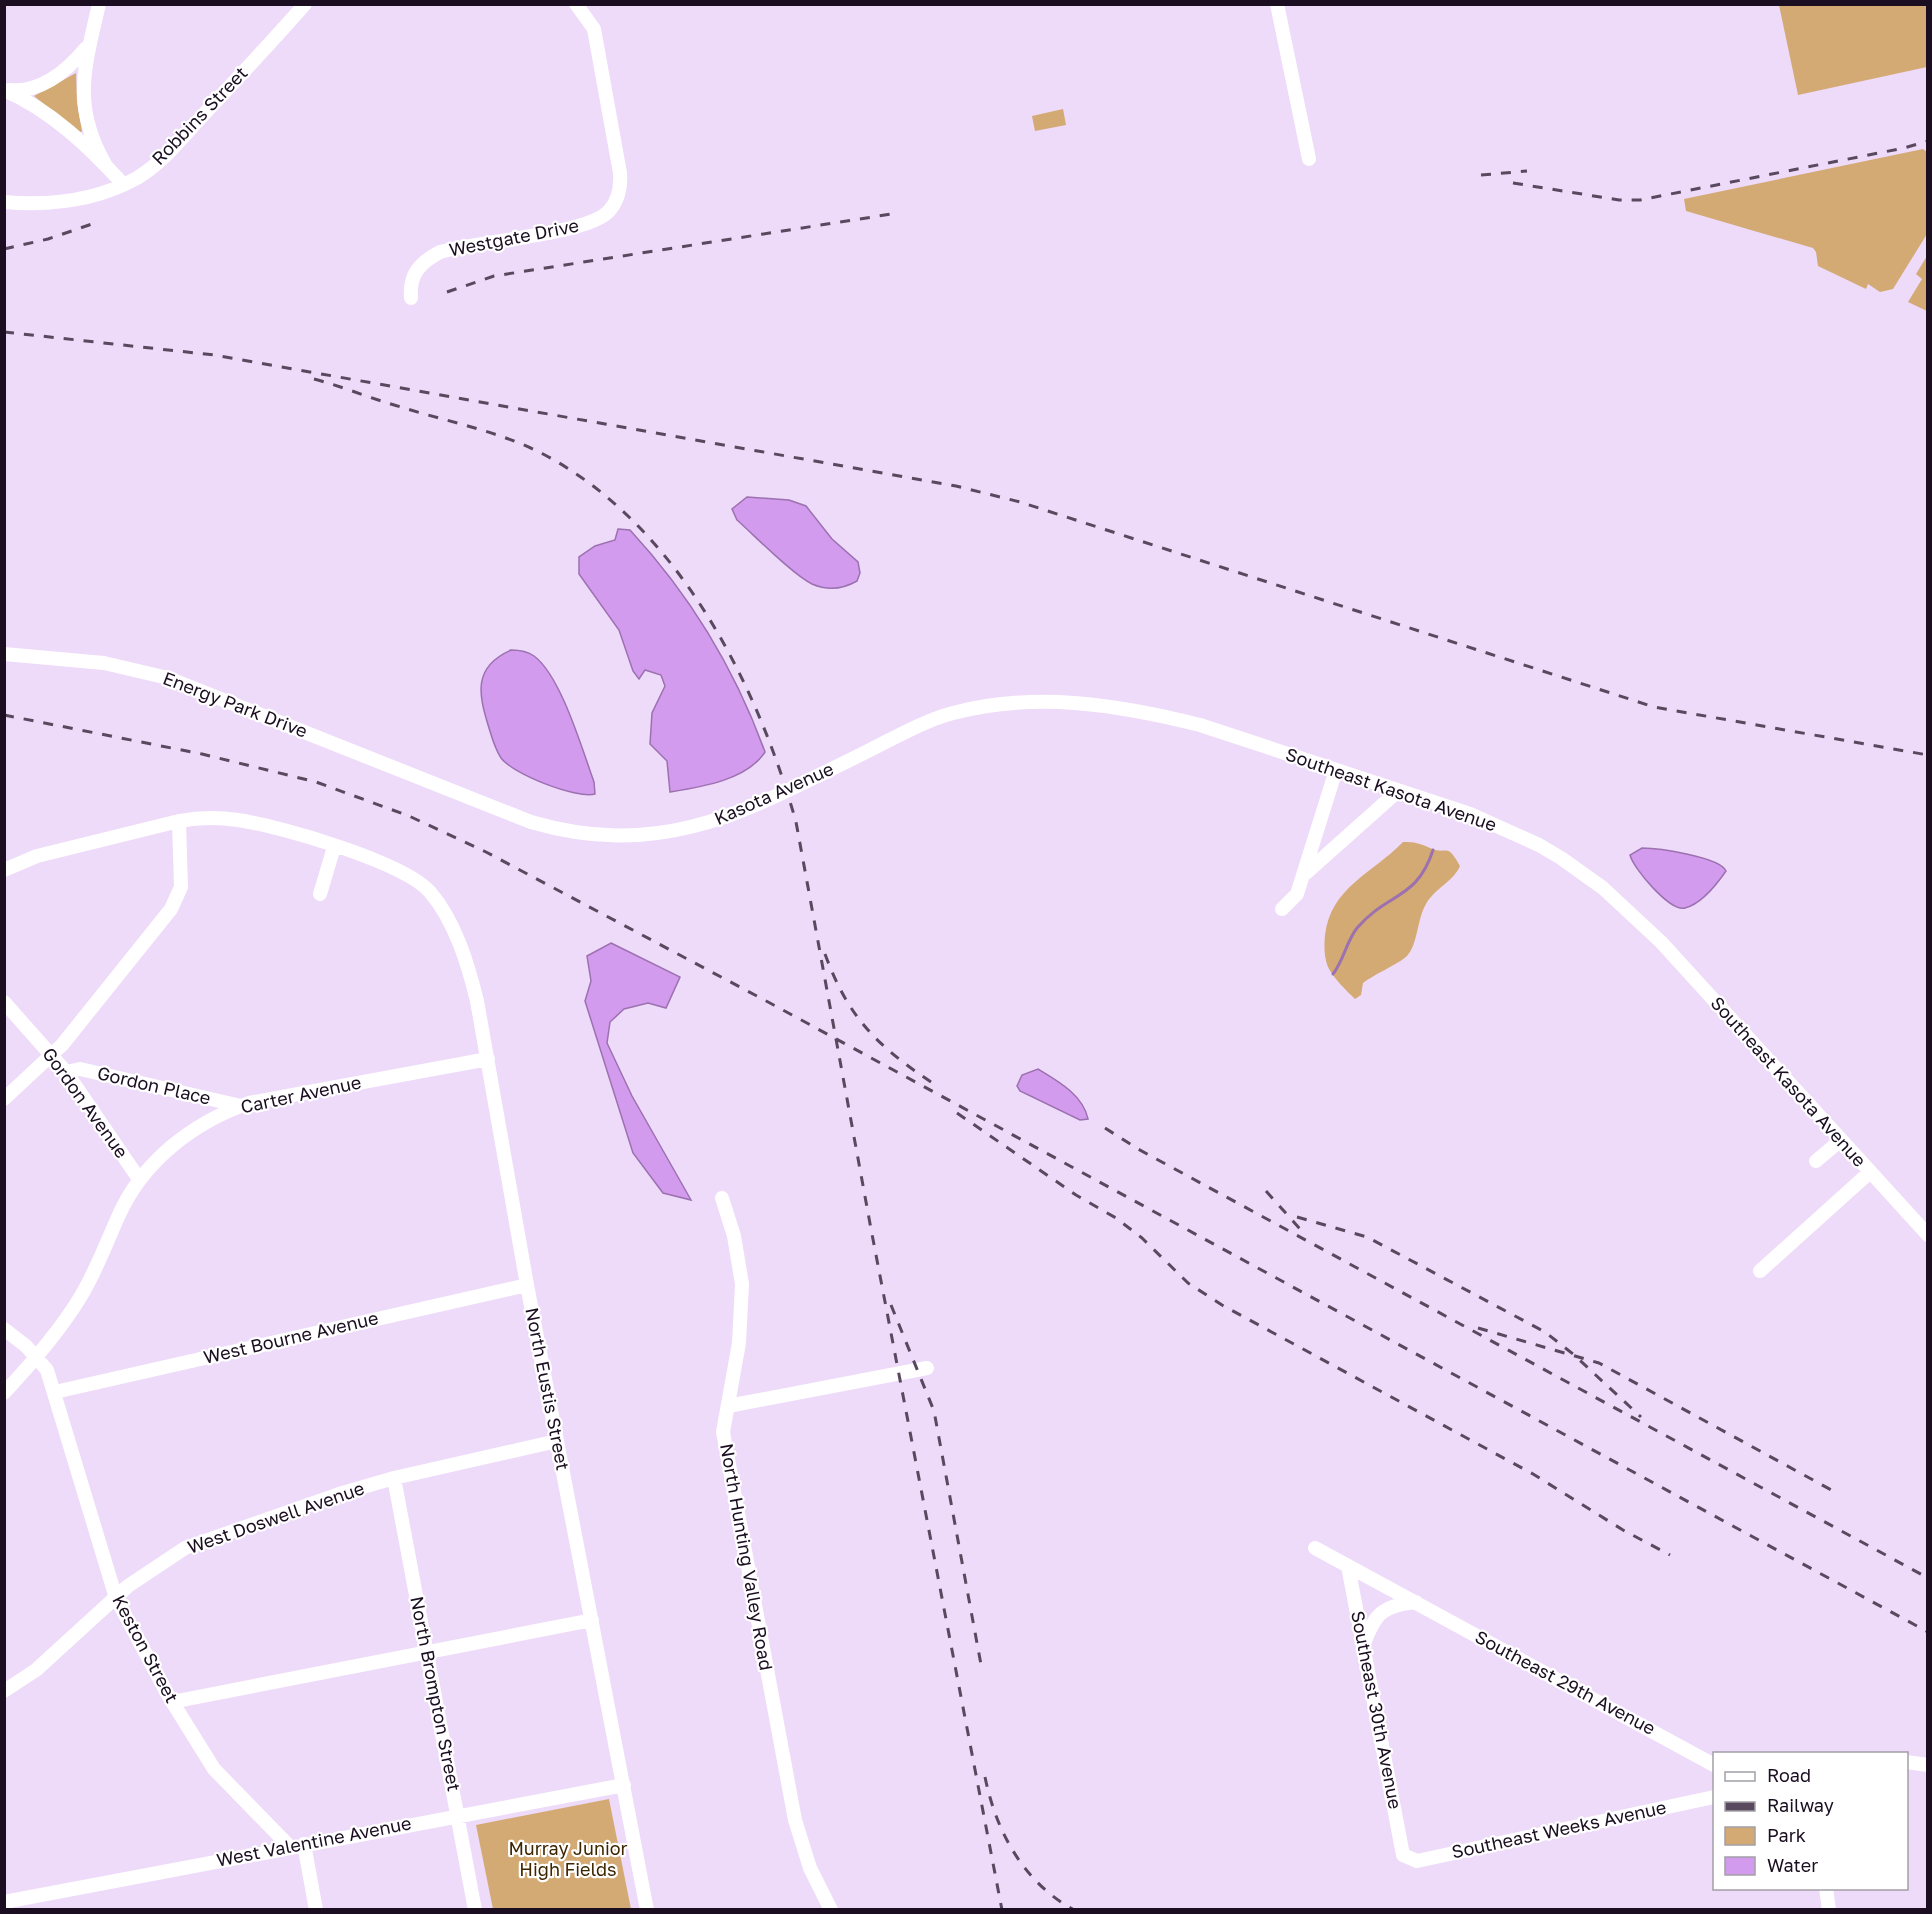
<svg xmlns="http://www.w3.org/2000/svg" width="1932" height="1914" font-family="'Golos Text',sans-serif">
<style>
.green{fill:#d3aa73}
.water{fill:#d39bee;stroke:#9c71b0;stroke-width:1.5}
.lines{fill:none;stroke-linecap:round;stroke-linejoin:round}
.stream{stroke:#9c71b0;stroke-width:3}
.minor{stroke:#fff;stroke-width:14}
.rail{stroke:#58495f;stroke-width:3;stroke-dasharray:10 10;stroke-linecap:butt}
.labels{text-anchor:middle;stroke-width:4.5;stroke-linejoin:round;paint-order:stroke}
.street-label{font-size:18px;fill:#1a0e20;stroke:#fff}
.park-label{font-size:18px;fill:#3d2500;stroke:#fff}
</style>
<rect width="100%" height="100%" fill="#eedaf9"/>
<path class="green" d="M 1779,5 L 1927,5 L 1927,67 L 1798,95 Z
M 76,73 L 77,103 L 82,131 L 79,133 L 34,96 Z
M 1063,109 L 1066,125 L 1035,131 L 1032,116 Z
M 1923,149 L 1927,152 L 1927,234 L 1893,289 L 1880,292 L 1868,284 L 1866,289 L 1818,266 L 1816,252 L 1813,248 L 1686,211 L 1684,199 Z
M 1927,256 L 1928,311 L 1927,311 L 1908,302 L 1922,279 L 1916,274 Z
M 1403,842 C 1415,842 1419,843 1430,848 C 1448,856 1446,841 1460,866 C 1453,882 1435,888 1426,904 C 1417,919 1418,944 1407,956 C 1400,963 1373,975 1363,983 L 1361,995 L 1355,999 C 1346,990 1334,979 1328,967 C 1324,957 1324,946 1325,935 C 1331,887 1372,874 1403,842 Z
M 609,1799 L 631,1909 L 493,1909 L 476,1825 Z"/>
<path class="water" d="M 747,497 L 789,500 L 806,506 L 832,539 L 858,562 L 860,573 L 857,581 C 843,589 828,591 812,584 C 793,575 754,535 737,520 L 732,509 Z
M 618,529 L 630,530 C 690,595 735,669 765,752 C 747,780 701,787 670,792 L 667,761 L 650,744 L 652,713 L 665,686 L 661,675 L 645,670 L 639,679 L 633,671 L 619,630 L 579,574 L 579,557 L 595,546 L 615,540 Z
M 511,650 C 519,650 527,651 534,656 C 561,676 582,749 594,782 L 595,794 C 576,799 513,774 501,758 C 495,749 492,738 489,728 C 478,693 473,667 511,650 Z
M 1642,848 C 1658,848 1720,857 1726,871 C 1717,884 1701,904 1685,908 C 1670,912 1633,868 1630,855 Z
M 611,943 L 680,977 L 666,1008 L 648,1003 L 624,1009 L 610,1022 L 607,1043 L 632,1096 L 691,1200 L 663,1193 L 633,1153 L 585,1001 L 591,981 L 587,956 Z
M 1038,1069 C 1058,1081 1083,1095 1088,1119 L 1080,1120 L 1020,1091 L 1017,1086 L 1022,1075 Z"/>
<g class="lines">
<path class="stream" d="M 1333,974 C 1344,960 1346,942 1357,928 C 1388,892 1417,900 1433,850"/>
<path class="minor" d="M 99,4 C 85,66 71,105 105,164
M 1277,4 L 1309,159
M 4,90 C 51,110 90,148 123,184
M 9,90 C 40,93 67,71 86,48
M 4,202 C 50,206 96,201 137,178 C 164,162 185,134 206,112 C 239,76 273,41 305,4
M 411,298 C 409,275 419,263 440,252 C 476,241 587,235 609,211 C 619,200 621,187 620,173 L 594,29 L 576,4
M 4,654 L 104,663 L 168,678 L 531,822 C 665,861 750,809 866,752 C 894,738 923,721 953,713 C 1035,691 1120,705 1200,725 L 1470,814 L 1539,845 L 1561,858 L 1603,888 L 1661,942 L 1928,1235
M 4,870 L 37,856 L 179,821 C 199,817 218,817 238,820 C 280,826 404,862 430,892 C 455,921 468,964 477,1001 L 527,1285 L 647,1910
M 1306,873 L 1398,791
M 320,894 L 334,847
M 1282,909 L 1297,894 L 1336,770
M 4,1002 L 66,1072 L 139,1179
M 66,1072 L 80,1069 L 241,1106
M 4,1099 L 62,1045 L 171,909 L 181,887 L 179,821
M 1816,1161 L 1841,1140
M 722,1198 L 734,1236 L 742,1284 L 739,1343 L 723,1432 L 795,1820 L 810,1868 L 831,1910
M 1760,1271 L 1870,1172
M 4,1329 L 26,1346 L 47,1370 L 116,1598 L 168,1695 L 214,1769 L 290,1847
M 55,1392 L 527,1285
M 4,1393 C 32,1363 60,1331 81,1296 C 96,1271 106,1244 118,1217 C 142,1162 192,1123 249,1103 L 488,1059
M 728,1406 L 927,1368
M 394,1478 L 475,1910
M 1315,1548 L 1714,1765
M 1348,1566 L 1403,1855 L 1417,1861 L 1714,1797
M 1363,1646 C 1375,1614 1381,1606 1416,1602
M 4,1691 L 36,1670 L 128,1586 L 185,1548 L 339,1494 L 394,1478 L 557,1441
M 172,1702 L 592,1620
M 1906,1762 L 1928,1765
M 304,1844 L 316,1910
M 1826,1888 L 1829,1910
M 4,1902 L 624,1785"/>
<path class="rail" d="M 1481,175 L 1527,171
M 1513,183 L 1619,200 L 1640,200 L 1904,148 L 1928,141
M 4,249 L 48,239 L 95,223
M 447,292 L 494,276 L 898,213
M 4,332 L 214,355 L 956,486 L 1020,502 L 1654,707 L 1928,755
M 314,379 C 344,387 372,399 401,407 C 448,422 499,431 543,454 C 677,524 757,683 796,822 L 871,1229 L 1002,1910
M 4,715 L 202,754 L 316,782 L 409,816 L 486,852 L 770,1003 L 1928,1632
M 825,954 C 848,1017 876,1045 931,1082
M 957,1113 L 1076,1195 L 1116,1218 L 1142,1238 L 1188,1283 L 1222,1305 L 1533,1474 L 1623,1530 L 1670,1555
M 1105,1128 L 1138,1149 L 1928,1578
M 1266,1191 L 1300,1229
M 1297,1217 L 1367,1237 L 1545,1332 L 1573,1354 L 1641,1417
M 891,1305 L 934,1411 L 982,1670
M 1478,1328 L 1599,1363 L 1835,1492
M 985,1777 C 996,1831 1023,1882 1074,1910"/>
</g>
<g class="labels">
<g class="street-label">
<text transform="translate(200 116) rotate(-46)" y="6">Robbins Street</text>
<text transform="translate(514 238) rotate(-11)" y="6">Westgate Drive</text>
<text transform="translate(235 705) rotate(21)" y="6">Energy Park Drive</text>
<text transform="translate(1391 790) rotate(19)" y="6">Southeast Kasota Avenue</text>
<text transform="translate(774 794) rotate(-24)" y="6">Kasota Avenue</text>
<text transform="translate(1788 1082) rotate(48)" y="6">Southeast Kasota Avenue</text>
<text transform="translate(154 1086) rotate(13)" y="6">Gordon Place</text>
<text transform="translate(301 1095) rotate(-12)" y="6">Carter Avenue</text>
<text transform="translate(85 1103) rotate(54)" y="6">Gordon Avenue</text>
<text transform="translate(291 1338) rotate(-13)" y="6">West Bourne Avenue</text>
<text transform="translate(547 1389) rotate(79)" y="6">North Eustis Street</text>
<text transform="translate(276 1518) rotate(-19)" y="6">West Doswell Avenue</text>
<text transform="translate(746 1557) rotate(80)" y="6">North Hunting Valley Road</text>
<text transform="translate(145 1649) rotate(62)" y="6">Keston Street</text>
<text transform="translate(1565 1683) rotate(28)" y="6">Southeast 29th Avenue</text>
<text transform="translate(435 1694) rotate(79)" y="6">North Brompton Street</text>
<text transform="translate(1376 1710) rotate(79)" y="6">Southeast 30th Avenue</text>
<text transform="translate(1559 1830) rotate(-12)" y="6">Southeast Weeks Avenue</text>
<text transform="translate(314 1842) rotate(-11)" y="6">West Valentine Avenue</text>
</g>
<g class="park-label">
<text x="568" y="1855">Murray Junior<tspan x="568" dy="21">High Fields</tspan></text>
</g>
</g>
<rect width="1932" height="1914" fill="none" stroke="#1a0e20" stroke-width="12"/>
<rect x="1713" y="1752" width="195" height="138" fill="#ffffff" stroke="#a39fa6" stroke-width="1.5"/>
<rect x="1725" y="1772" width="30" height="9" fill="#ffffff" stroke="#a39fa6" stroke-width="1.5"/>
<text x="1767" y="1782" font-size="18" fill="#1a0e20">Road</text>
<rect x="1725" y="1802" width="30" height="9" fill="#58495f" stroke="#a39fa6" stroke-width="1.5"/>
<text x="1767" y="1812" font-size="18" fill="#1a0e20">Railway</text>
<rect x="1725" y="1827" width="30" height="18" fill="#d3aa73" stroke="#a39fa6" stroke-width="1.5"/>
<text x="1767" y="1842" font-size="18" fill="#1a0e20">Park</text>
<rect x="1725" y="1857" width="30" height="18" fill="#d39bee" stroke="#a39fa6" stroke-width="1.5"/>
<text x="1767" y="1872" font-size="18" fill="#1a0e20">Water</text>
</svg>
